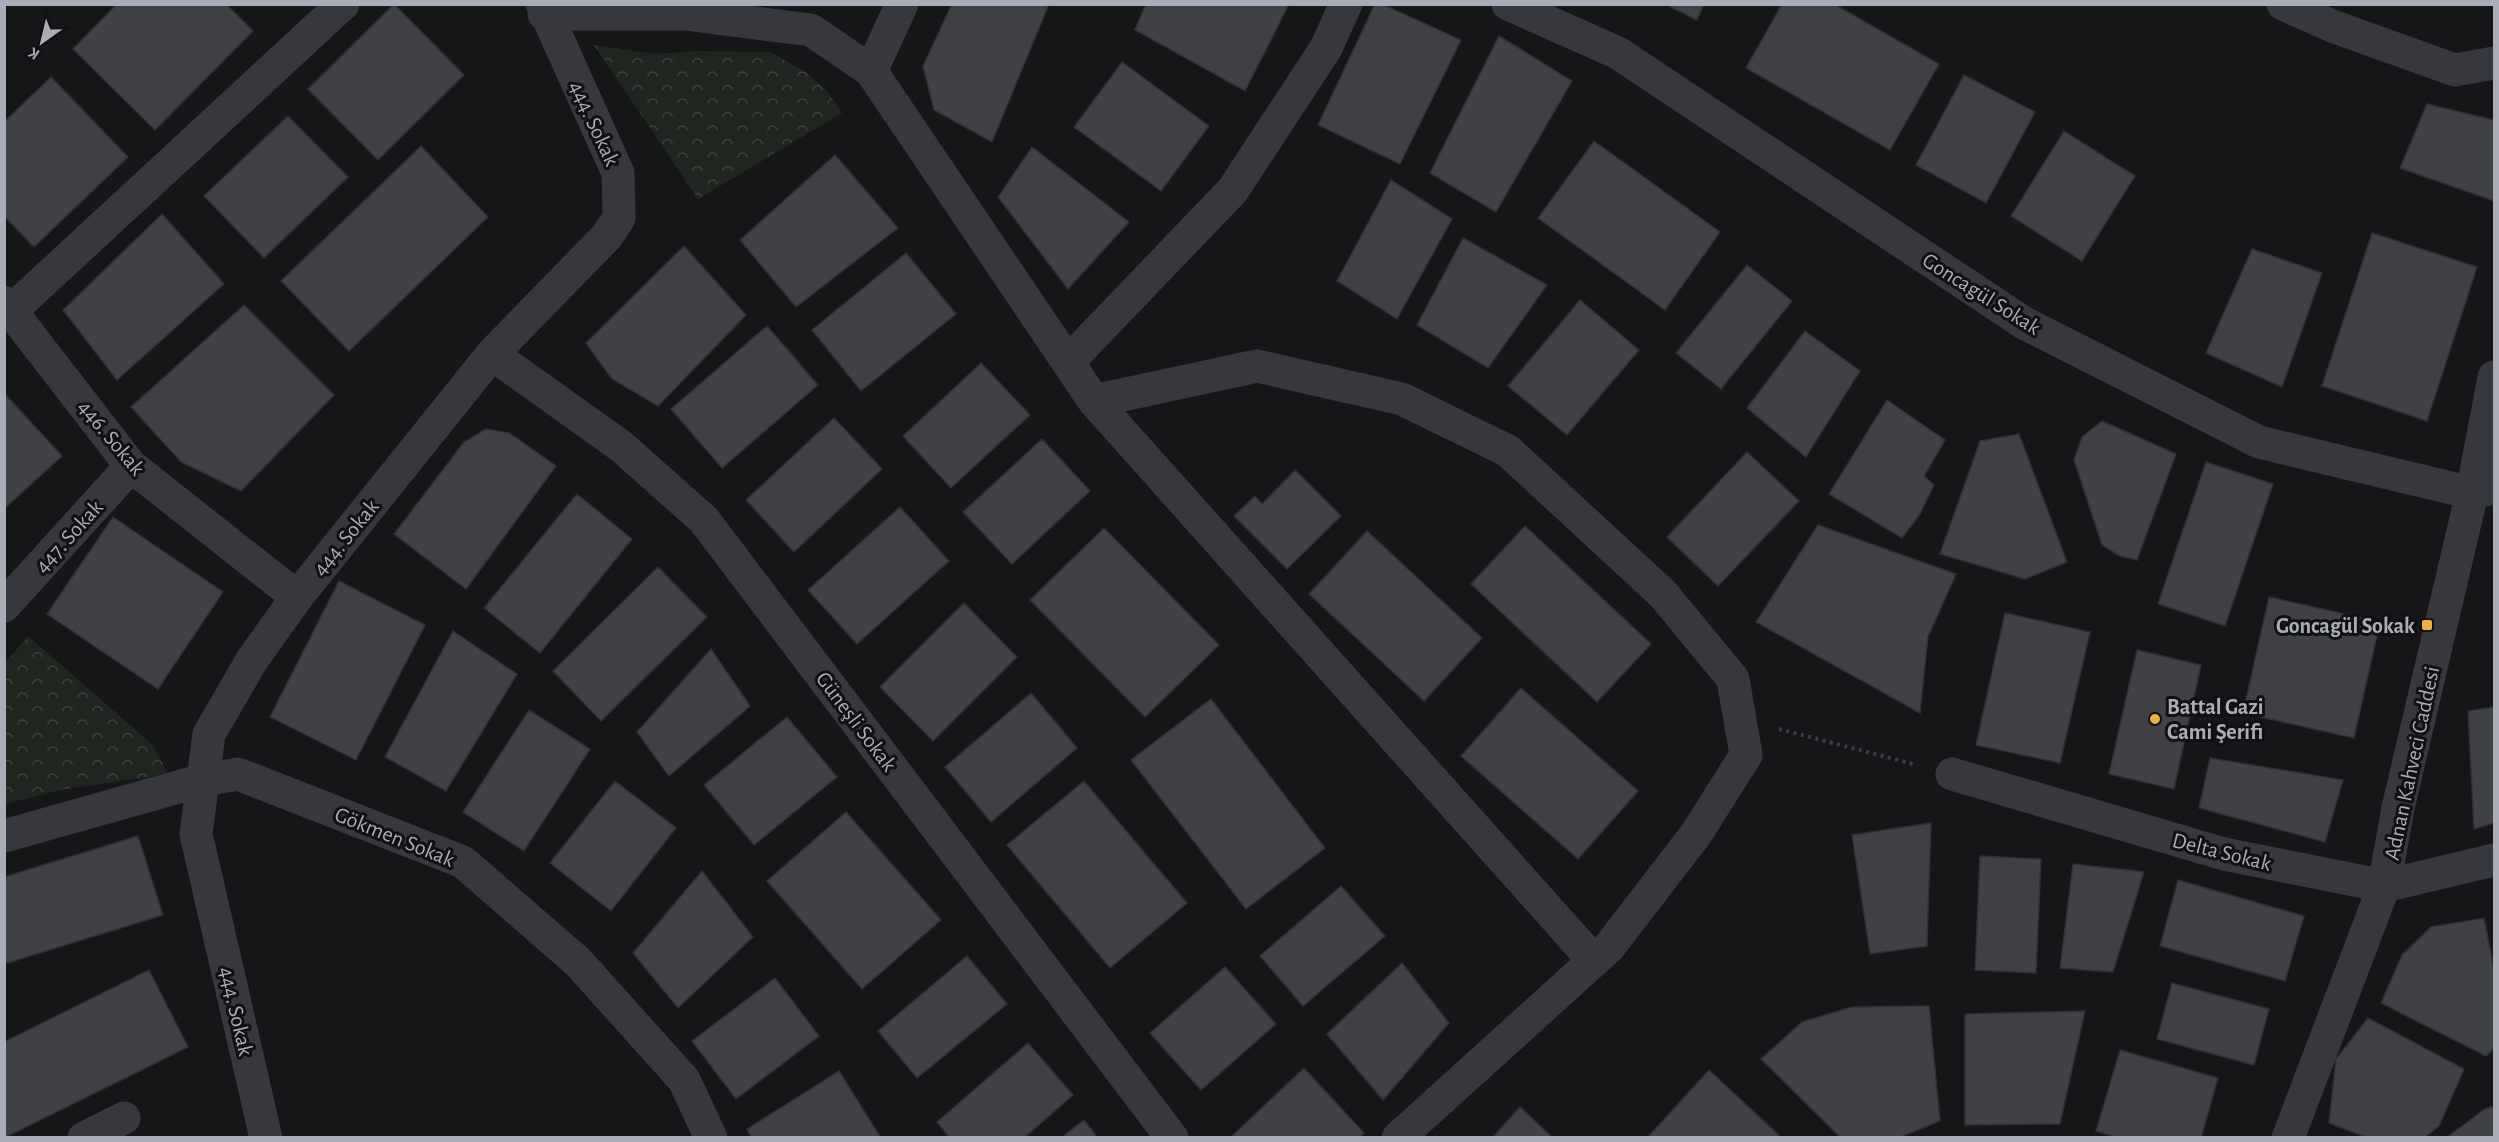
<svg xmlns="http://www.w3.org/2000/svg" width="2499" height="1142" font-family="'Alegreya Sans',sans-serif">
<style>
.park{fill:url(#park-crowns)}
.building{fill:#404145;stroke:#303034;stroke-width:1.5}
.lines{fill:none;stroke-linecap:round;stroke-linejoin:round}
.path{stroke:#3d3f44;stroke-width:4;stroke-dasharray:3 4.5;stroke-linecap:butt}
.minor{stroke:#37383d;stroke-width:33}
.poi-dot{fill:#f2b134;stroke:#111113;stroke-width:2}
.labels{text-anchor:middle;stroke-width:6;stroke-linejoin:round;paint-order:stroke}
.street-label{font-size:22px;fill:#a8adb8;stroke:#111113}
.poi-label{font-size:22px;font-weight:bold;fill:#a8adb8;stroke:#111113;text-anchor:end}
</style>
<defs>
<pattern id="park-crowns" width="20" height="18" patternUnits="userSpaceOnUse" patternTransform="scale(1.5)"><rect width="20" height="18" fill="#1e261f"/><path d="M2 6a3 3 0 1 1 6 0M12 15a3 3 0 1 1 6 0" fill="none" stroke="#3c433d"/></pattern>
</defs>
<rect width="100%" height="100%" fill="#161618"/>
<path class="park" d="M 594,45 L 655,54 L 698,51 L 771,52 L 807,73 L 828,92 L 842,113 L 698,199 Z
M 28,636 L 153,745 L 168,774 L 65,789 L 5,804 L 5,663 Z"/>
<path class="building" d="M 117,4 L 226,4 L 253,31 L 155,130 L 73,49 Z
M 394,4 L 464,75 L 378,160 L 308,89 Z
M 952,4 L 1049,4 L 992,142 L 934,110 L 923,66 Z
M 1146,4 L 1289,4 L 1245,91 L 1135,30 Z
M 1375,4 L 1382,4 L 1461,40 L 1400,164 L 1318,125 Z
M 1665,4 L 1704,4 L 1697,20 Z
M 1782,4 L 1834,4 L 1939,64 L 1890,150 L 1746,68 Z
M 1499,36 L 1572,81 L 1496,212 L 1430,173 Z
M 1122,62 L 1209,126 L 1161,191 L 1074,127 Z
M 1964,75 L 2035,112 L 1986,203 L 1916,165 Z
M 51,77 L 128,157 L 34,247 L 4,216 L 4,122 Z
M 2427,104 L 2494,120 L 2494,201 L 2400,168 Z
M 288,116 L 348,177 L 264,258 L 204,196 Z
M 2064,131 L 2135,176 L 2082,261 L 2011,216 Z
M 1594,141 L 1720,232 L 1665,310 L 1538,218 Z
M 421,146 L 488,217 L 349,351 L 281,281 Z
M 1032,147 L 1129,222 L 1068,289 L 998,197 Z
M 835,155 L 898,228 L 796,307 L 740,240 Z
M 1391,180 L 1452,219 L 1397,319 L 1337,281 Z
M 162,214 L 224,284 L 117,380 L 63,310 Z
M 2372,233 L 2477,267 L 2427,421 L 2322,386 Z
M 1463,238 L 1547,285 L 1488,368 L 1417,325 Z
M 684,246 L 746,315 L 658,406 L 612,379 L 586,343 Z
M 2252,249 L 2322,273 L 2282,387 L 2206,353 Z
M 906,253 L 956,314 L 861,391 L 812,330 Z
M 1747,265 L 1792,301 L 1721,389 L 1676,353 Z
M 1580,300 L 1639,350 L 1567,435 L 1508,386 Z
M 244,305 L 334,395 L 241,491 L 181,462 L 131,407 Z
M 767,326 L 818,385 L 722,468 L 671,409 Z
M 1805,331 L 1860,371 L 1806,457 L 1747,408 Z
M 981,363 L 1030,415 L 951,488 L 903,436 Z
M 4,393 L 62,456 L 4,509 Z
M 1887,400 L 1945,440 L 1924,476 L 1934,485 L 1920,514 L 1902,538 L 1829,494 Z
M 834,418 L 882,469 L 794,552 L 746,500 Z
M 2102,421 L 2176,454 L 2137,560 L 2120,556 L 2102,545 L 2074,460 L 2082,437 Z
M 486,429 L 509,433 L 556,466 L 466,589 L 394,534 L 464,442 Z
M 2019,434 L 2067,562 L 2025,579 L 1940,554 L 1980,441 Z
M 1042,439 L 1090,491 L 1012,564 L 963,512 Z
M 1747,452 L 1799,501 L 1718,586 L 1667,537 Z
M 2206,462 L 2273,484 L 2225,626 L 2158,604 Z
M 1295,470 L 1341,516 L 1287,569 L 1234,516 L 1255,496 L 1262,504 Z
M 577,494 L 632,539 L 540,653 L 484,608 Z
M 900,507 L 949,561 L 857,644 L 808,590 Z
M 113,517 L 223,592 L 158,689 L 47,614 Z
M 1818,525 L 1956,574 L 1928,637 L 1920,713 L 1756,622 Z
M 1525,526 L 1651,644 L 1597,702 L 1471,584 Z
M 1104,528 L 1219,645 L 1145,717 L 1030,600 Z
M 1367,531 L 1482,638 L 1424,701 L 1309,594 Z
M 658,567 L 707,617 L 601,721 L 553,671 Z
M 339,581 L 425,625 L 356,760 L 270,717 Z
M 2269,597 L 2380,622 L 2354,738 L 2243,713 Z
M 964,603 L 1017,657 L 933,741 L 880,687 Z
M 2005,613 L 2090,632 L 2060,763 L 1976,745 Z
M 453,631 L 517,674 L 446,791 L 385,757 Z
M 711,649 L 750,706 L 669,776 L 637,732 Z
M 2137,650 L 2201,665 L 2174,789 L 2109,774 Z
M 1521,688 L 1638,791 L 1578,859 L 1461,756 Z
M 1031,693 L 1077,748 L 991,822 L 945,767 Z
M 1211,699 L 1325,848 L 1246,909 L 1131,760 Z
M 2494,707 L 2494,823 L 2474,829 L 2468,711 Z
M 529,710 L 590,749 L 524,851 L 463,812 Z
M 787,717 L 837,777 L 754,845 L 704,785 Z
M 2210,758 L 2343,780 L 2325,842 L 2199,808 Z
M 615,781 L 676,828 L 611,911 L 550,863 Z
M 1084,781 L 1187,903 L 1110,968 L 1007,845 Z
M 846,812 L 941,920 L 862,989 L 767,881 Z
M 1931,823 L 1927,946 L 1870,954 L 1852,835 Z
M 138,836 L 163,915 L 4,964 L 4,877 Z
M 1980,856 L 2041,859 L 2036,973 L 1975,970 Z
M 2073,864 L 2144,872 L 2113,972 L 2060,968 Z
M 702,871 L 753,937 L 678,1008 L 633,953 Z
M 2178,880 L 2304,916 L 2285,981 L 2160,946 Z
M 1341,886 L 1385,936 L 1303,1006 L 1260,956 Z
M 2484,918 L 2494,969 L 2494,1048 L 2486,1056 L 2381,1003 L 2402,955 L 2431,927 Z
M 967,956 L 1007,1004 L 917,1078 L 878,1031 Z
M 1402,963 L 1449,1023 L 1383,1100 L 1327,1034 Z
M 1225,967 L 1276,1024 L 1201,1090 L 1150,1033 Z
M 149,970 L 188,1047 L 4,1138 L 4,1042 Z
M 775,978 L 819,1036 L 736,1099 L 692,1041 Z
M 2172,983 L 2269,1009 L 2254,1065 L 2157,1039 Z
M 1929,1006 L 1940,1121 L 1898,1138 L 1841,1138 L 1761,1059 L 1802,1022 L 1852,1007 Z
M 2085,1011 L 2060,1124 L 1965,1125 L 1965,1014 Z
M 2368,1018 L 2464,1069 L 2439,1126 L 2424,1138 L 2368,1138 L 2329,1123 L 2336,1059 Z
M 1028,1043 L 1073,1095 L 1024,1138 L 950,1138 L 937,1122 Z
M 2120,1050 L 2218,1078 L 2201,1138 L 2119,1138 L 2096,1131 Z
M 1304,1068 L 1364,1133 L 1359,1138 L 1230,1138 Z
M 1709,1070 L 1782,1138 L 1647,1138 Z
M 839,1071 L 881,1138 L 752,1138 L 747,1129 Z
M 2494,1106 L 2494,1138 L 2446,1138 L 2485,1109 Z
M 1520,1107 L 1553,1138 L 1492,1138 Z
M 1084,1120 L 1098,1138 L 1061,1138 Z"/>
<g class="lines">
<path class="path" d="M 1779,729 L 1917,765"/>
<path class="minor" d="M 1508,4 L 1618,53 L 2024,323 L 2259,442 L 2472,493 L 2494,488
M 2283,4 L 2332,26 L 2455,70 L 2494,63
M 544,14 L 685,14 L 811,30 L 871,71 L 1094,401 L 1594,961
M 871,71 L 902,4
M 4,302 L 131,466 L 297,597
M 11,311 L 343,4
M 492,354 L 622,447 L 704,520 L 1172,1138
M 1068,362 L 1233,190 L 1326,48 L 1346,4
M 1094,401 L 1257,366 L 1402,399 L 1508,451 L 1663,594 L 1733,679 L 1746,755 L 1696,834 L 1609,947 L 1398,1138
M 4,606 L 131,466
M 1952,774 L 2224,854 L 2384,886 L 2494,860
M 4,836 L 203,780 L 238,774 L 463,862 L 578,962 L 684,1080 L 711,1138
M 84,1138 L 124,1118
M 266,1138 L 196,834 L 209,734 L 252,660 L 297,597 L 492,354 L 607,236 L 619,218 L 618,173 L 542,4
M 2288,1138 L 2384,886 L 2398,808 L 2472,493 L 2494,377"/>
</g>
<g class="poi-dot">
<rect x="2421" y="619" width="12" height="12" rx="3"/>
<circle cx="2155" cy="719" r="6"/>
</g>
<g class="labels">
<g class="street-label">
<text transform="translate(595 123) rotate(65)" y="8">444. Sokak</text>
<text transform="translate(1982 293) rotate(32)" y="8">Goncagül Sokak</text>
<text transform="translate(112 437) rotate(50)" y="8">446. Sokak</text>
<text transform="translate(68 536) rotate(-48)" y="8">447. Sokak</text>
<text transform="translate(345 537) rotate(-51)" y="8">444. Sokak</text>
<text transform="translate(857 721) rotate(53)" y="8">Güneşli Sokak</text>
<text transform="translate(2411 763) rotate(-78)" y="8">Adnan Kahveci Caddesi</text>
<text transform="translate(395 836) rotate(22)" y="8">Gökmen Sokak</text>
<text transform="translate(2222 851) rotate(14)" y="8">Delta Sokak</text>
<text transform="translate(237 1011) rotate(77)" y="8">444. Sokak</text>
</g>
<g class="poi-label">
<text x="2415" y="633">Goncagül Sokak</text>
<text x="2167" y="714" text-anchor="start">Battal Gazi<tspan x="2167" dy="25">Cami Şerifi</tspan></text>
</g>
</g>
<rect width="2499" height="1142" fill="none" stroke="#a8adb8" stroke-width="12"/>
<g transform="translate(42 42) rotate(214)" stroke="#111113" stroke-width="4.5" paint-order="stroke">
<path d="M0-4.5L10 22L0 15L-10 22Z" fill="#a8adb8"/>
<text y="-9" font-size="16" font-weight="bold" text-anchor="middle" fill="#a8adb8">K</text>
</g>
</svg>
